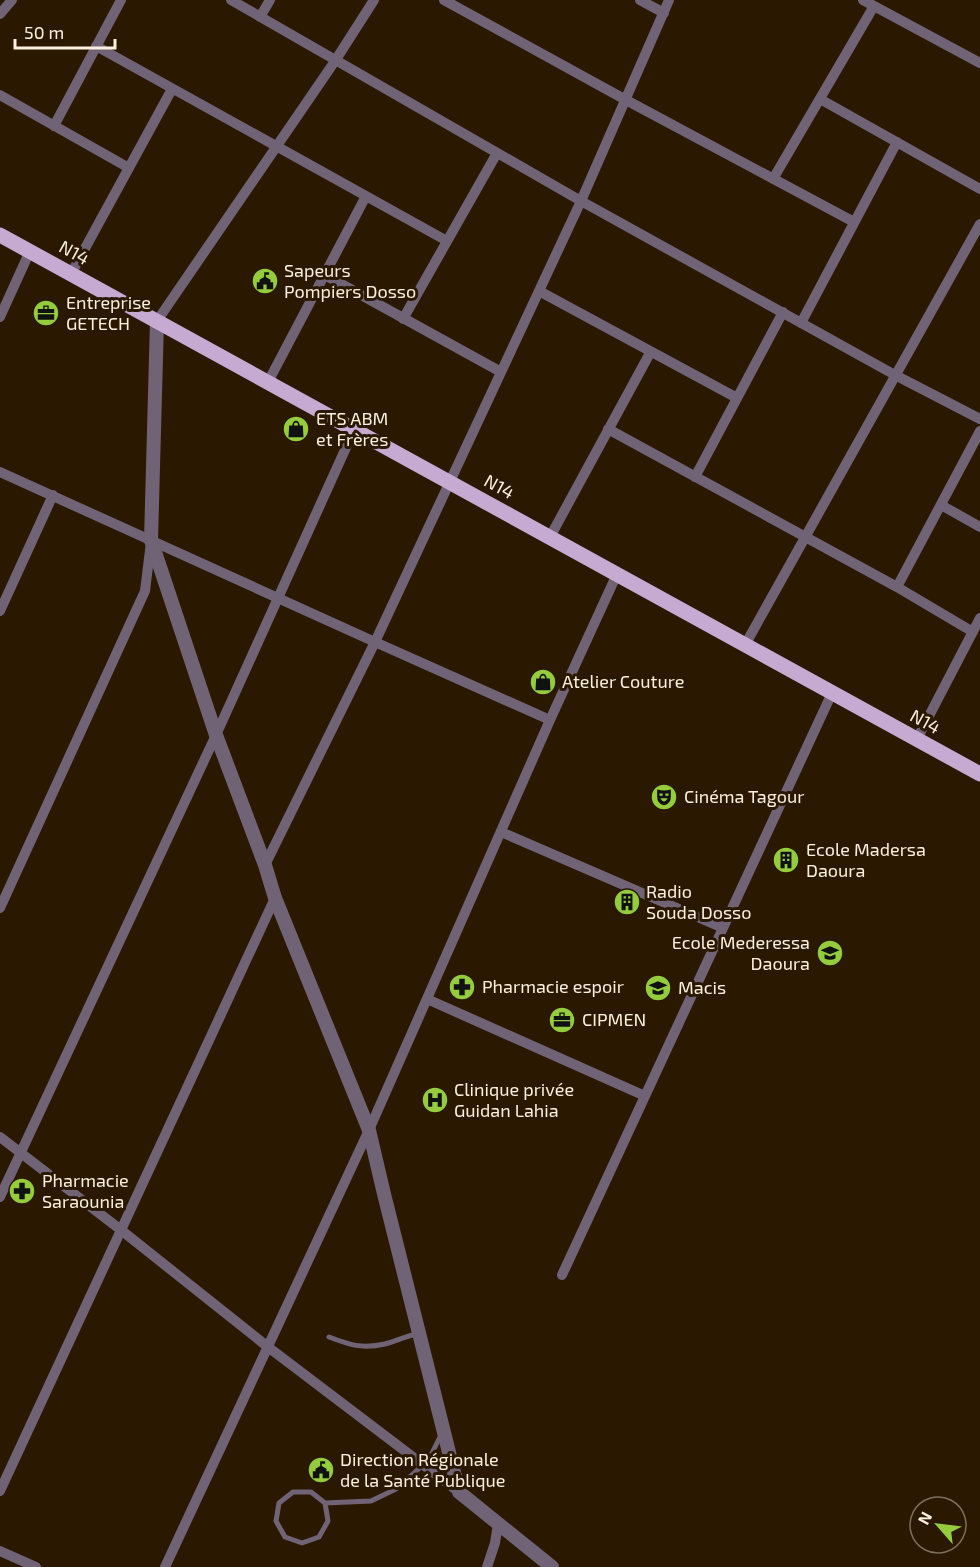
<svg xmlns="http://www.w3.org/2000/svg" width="980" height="1567" font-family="'Exo 2',sans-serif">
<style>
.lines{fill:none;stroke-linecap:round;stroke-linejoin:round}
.service{stroke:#706375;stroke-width:5}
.minor{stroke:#706375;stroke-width:10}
.tertiary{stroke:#706375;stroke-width:14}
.primary{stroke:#c6aad1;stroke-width:15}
.labels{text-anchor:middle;stroke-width:6;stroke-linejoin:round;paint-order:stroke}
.street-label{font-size:18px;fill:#fbf0e0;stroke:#2a1900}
.poi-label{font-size:18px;fill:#fbf0e0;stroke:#2a1900;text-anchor:start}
</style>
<rect width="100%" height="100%" fill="#2a1900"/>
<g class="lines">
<path class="service" d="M 329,1337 C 350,1345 362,1349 385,1344 C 396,1341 406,1336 417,1334
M 325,1503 L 328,1521 L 319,1537 L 302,1543 L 285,1537 L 276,1521 L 279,1503 L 293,1492 L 311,1492 L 325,1503 L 371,1501 L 396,1489 L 423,1465 L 431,1455 L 441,1435"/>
<path class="minor" d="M 231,0 L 581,201 L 895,375 L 980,419
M 444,0 L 626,100 L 854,222
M 640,0 L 664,13
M 863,0 L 980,63
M 0,14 L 12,0
M 260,17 L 270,0
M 96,46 L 447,241
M 0,95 L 129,168
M 820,99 L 980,189
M 54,126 L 121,0
M 773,179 L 874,6
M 71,274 L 172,89
M 325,275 L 501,372
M 539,291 L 737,398
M 0,317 L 30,251
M 403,319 L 497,153
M 157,321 L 335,61 L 374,0
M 801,323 L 897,142
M 268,382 L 366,196
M 608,429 L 897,587 L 973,632
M 0,472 L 375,642 L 550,720
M 695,477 L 783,312
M 941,505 L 980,527
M 550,537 L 650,353
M 897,587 L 980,431
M 0,611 L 53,495
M 745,645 L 980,224
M 917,739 L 980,618
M 501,832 L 723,928
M 265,865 L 375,642 L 581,201 L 669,0
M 0,908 L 145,591 L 151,542
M 427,999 L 645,1096
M 0,1137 L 121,1230 L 268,1347 L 459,1492
M 0,1197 L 216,735 L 354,430
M 562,1275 L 832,693
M 0,1491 L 275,898
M 0,1551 L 36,1567
M 165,1567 L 369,1130 L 550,720 L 617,574
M 487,1567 L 495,1543 L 498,1524"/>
<path class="tertiary" d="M 157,321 L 151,540 L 216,735 L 265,865 L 275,898 L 369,1130 L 384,1194 L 459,1492 L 552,1567"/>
<path class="primary" d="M 0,235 L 980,774"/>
</g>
<defs>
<symbol id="civic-disc" viewBox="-11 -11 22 22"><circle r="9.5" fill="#94cc3c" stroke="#2a1900"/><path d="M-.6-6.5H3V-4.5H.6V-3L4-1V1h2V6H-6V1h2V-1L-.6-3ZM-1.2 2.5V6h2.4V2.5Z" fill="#111"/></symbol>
<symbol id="office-disc" viewBox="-11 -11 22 22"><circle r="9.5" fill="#94cc3c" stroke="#2a1900"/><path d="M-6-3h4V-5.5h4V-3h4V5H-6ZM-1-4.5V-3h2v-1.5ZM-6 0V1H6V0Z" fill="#111"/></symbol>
<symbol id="shop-disc" viewBox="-11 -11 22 22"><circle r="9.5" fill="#94cc3c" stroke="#2a1900"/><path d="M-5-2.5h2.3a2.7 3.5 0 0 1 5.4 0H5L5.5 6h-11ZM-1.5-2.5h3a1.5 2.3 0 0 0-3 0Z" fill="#111"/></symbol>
<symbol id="theatre-disc" viewBox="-11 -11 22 22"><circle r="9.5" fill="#94cc3c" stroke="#2a1900"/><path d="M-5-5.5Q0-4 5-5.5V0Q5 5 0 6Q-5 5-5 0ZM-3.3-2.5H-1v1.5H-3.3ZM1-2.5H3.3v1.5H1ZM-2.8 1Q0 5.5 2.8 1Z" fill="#111"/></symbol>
<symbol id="building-disc" viewBox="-11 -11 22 22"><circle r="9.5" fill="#94cc3c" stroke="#2a1900"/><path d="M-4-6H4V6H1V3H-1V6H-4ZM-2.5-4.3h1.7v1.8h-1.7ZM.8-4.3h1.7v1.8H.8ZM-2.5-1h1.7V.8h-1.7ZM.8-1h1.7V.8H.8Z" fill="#111"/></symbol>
<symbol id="school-disc" viewBox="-11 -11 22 22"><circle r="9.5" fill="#94cc3c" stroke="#2a1900"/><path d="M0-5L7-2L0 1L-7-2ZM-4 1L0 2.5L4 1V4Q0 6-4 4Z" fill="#111"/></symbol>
<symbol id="pharmacy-disc" viewBox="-11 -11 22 22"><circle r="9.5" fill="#94cc3c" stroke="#2a1900"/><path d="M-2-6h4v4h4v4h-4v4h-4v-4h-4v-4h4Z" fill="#111"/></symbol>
<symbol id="hospital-disc" viewBox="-11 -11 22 22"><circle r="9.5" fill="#94cc3c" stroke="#2a1900"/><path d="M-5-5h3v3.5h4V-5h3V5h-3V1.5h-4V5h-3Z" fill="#111"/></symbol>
</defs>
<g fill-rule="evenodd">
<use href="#civic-disc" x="250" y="266" width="30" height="30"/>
<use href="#office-disc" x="31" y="298" width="30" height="30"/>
<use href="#shop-disc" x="281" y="414" width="30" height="30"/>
<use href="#shop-disc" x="528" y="667" width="30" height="30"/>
<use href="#theatre-disc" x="649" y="782" width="30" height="30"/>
<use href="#building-disc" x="771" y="845" width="30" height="30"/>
<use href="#building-disc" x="612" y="887" width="30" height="30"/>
<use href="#school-disc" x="815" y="938" width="30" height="30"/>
<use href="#pharmacy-disc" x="447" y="972" width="30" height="30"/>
<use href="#school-disc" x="643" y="973" width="30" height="30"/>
<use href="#office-disc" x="547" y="1005" width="30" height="30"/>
<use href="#hospital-disc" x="420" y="1085" width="30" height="30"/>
<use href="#pharmacy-disc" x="7" y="1176" width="30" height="30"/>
<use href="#civic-disc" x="306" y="1455" width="30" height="30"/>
</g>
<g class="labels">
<g class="street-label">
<text transform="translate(74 253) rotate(29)" y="6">N14</text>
<text transform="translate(499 487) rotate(29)" y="6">N14</text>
<text transform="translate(925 722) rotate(29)" y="6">N14</text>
</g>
<g class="poi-label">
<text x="284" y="277">Sapeurs<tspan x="284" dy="21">Pompiers Dosso</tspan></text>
<text x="66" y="309">Entreprise<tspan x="66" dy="21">GETECH</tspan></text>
<text x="316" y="425">ETS ABM<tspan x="316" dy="21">et Frères</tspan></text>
<text x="562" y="688">Atelier Couture</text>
<text x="684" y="803">Cinéma Tagour</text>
<text x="806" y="856">Ecole Madersa<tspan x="806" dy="21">Daoura</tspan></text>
<text x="646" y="898">Radio<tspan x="646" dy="21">Souda Dosso</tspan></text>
<text x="810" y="949" text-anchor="end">Ecole Mederessa<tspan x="810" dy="21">Daoura</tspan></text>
<text x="482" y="993">Pharmacie espoir</text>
<text x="678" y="994">Macis</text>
<text x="582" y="1026">CIPMEN</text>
<text x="454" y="1096">Clinique privée<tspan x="454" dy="21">Guidan Lahia</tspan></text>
<text x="42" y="1187">Pharmacie<tspan x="42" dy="21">Saraounia</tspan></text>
<text x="340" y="1466">Direction Régionale<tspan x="340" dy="21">de la Santé Publique</tspan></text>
</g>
</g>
<g transform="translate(938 1525) rotate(298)"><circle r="28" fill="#2a1900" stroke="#7e6f5a" stroke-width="1.5"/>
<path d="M0-4.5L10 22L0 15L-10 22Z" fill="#94cc3c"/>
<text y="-9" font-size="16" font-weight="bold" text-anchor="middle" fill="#fbf0e0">N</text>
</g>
<path d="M15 39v9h100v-9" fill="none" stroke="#fbf0e0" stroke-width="3"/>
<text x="24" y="39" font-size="18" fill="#fbf0e0" stroke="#2a1900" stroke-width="4.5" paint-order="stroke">50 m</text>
</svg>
